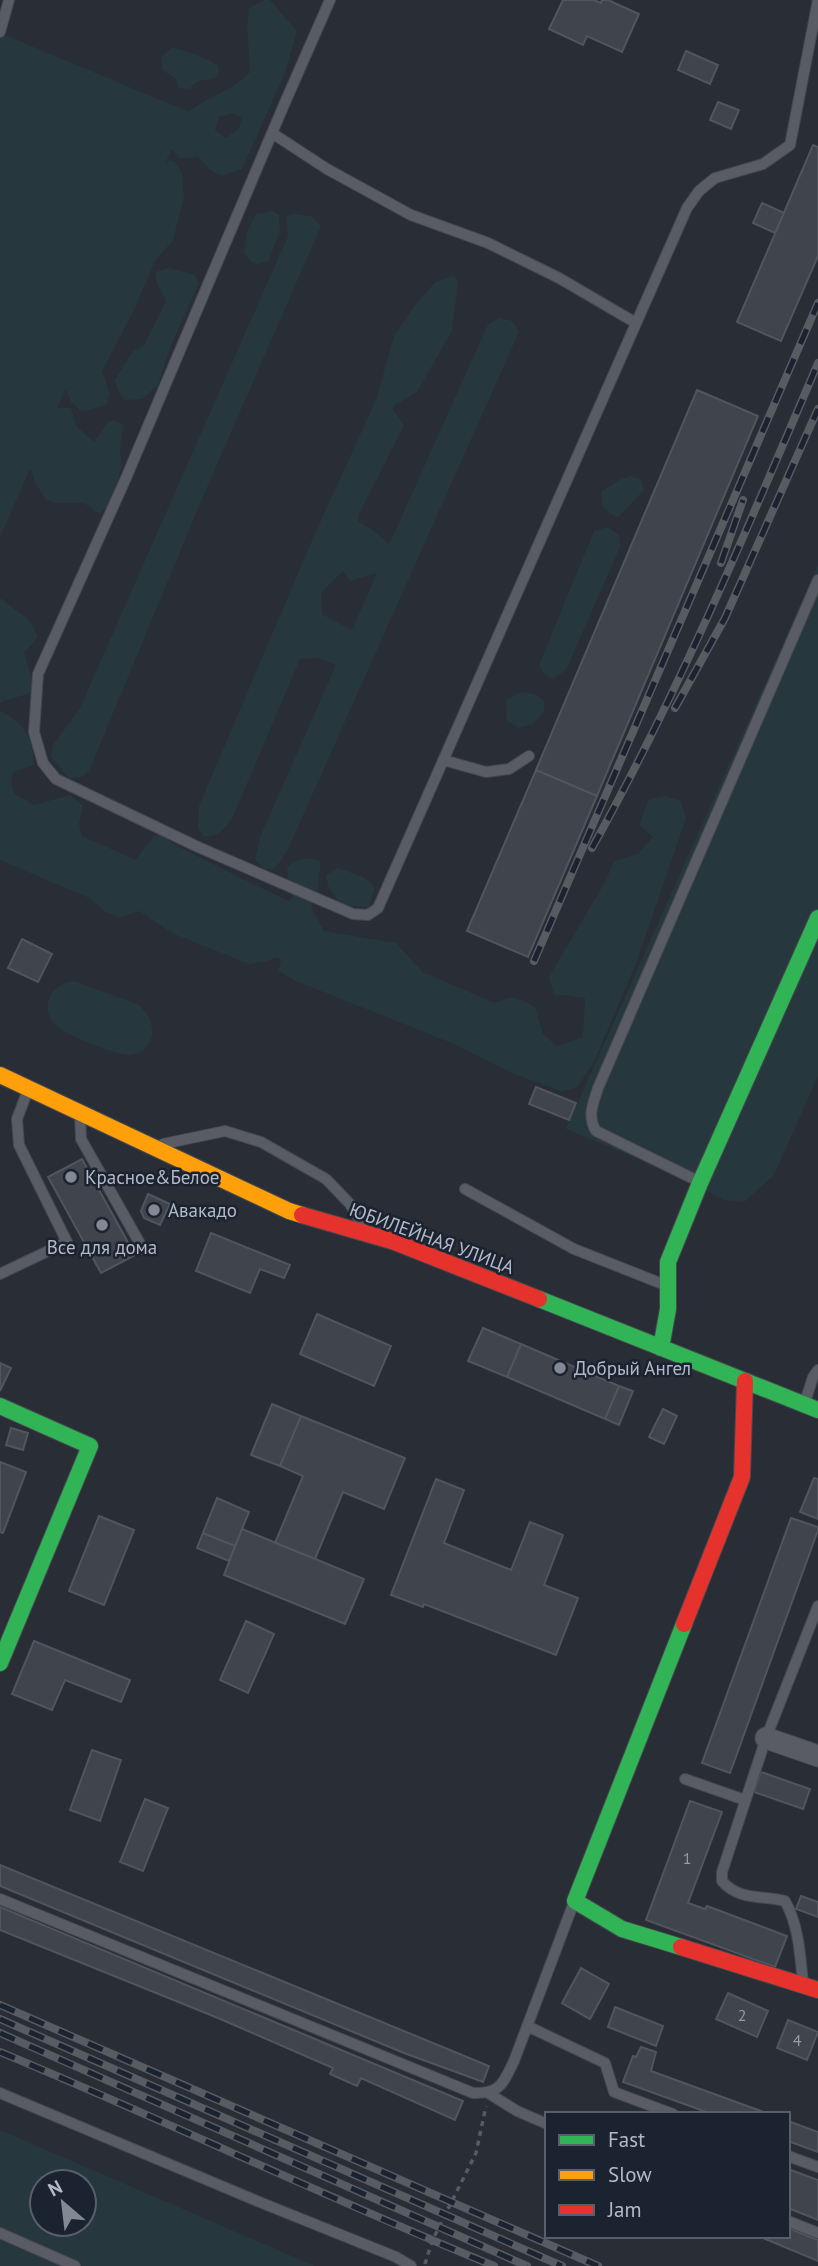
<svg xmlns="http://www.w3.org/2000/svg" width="818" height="2266" font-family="'PT Sans',sans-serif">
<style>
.green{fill:#26383d;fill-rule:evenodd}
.building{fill:#40444c;stroke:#51555d;stroke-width:2}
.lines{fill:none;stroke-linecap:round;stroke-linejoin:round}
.lane-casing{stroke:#45484e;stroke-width:12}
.street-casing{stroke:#45484e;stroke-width:23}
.fast-casing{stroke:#45484e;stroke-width:18}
.slow-casing{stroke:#45484e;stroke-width:18}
.jam-casing{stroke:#45484e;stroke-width:18}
.path{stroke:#575b61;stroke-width:3.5;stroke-dasharray:5 5;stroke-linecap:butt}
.lane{stroke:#595c64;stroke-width:10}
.street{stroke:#595c64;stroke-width:21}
.fast{stroke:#30b455;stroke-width:16}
.slow{stroke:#ff9f0a;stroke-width:16}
.jam{stroke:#e5322d;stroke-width:16}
.rail-casing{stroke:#575b62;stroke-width:8}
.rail{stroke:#1c2330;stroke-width:5;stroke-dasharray:16;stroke-linecap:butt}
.poi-dot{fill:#828894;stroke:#1c2330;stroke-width:2.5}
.labels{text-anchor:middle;stroke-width:5;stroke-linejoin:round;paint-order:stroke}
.number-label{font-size:16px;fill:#969ca8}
.poi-label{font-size:19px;fill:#b2b9c7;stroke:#1c2330;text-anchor:start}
.street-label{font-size:19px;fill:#b2b9c7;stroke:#1c2330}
</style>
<rect width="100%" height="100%" fill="#292d35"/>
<path class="green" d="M 264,0 L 270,0 L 297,31 L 285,73 L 242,169 L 222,176 L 210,170 L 197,156 L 189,158 L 178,158 L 172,149 L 165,164 L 169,160 L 174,161 L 182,173 L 184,198 L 173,240 L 155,261 L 133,312 L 102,371 L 110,394 L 106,405 L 82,412 L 71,402 L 66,389 L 57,408 L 71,408 L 76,426 L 94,442 L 107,423 L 113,420 L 123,425 L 120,449 L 122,466 L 110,505 L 99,514 L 84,503 L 56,503 L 46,500 L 36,484 L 30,469 L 0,537 L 0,33 L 189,112 C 209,95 232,92 250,72 L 247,26 L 249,8 ZM 234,113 L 242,118 L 239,128 L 226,138 L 215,130 L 219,117 Z
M 172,47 L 203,57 L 217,65 L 219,71 L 215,79 L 198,81 L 189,89 L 178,88 L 176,79 L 162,70 L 162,57 Z
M 273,211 L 279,215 L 280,232 L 268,261 L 258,264 L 252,263 L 244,253 L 247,232 L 256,214 Z
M 296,214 L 311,216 L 321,226 L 202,499 L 89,771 L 82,777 L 69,778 L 51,757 L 53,745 L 80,708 L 288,236 L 286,216 Z
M 170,268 L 195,275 L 199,283 L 170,348 L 158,385 L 142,399 L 124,400 L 118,391 L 115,380 L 132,352 L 144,345 L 166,301 L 156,281 L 156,272 Z
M 454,276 L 458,281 L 452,331 L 417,392 L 395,405 L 393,409 L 404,425 L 359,514 L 358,521 L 376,532 L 389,545 L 488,324 L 499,318 L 512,321 L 519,332 L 288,849 L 280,862 L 273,869 L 263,868 L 255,860 L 260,837 L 336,665 L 318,658 L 300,659 L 232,819 C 223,830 218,838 203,836 L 198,827 L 199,806 L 313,538 L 376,400 L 394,336 L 414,306 L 435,282 ZM 343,571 L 350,581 L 377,573 L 352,630 L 322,614 L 321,593 Z
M 631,476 L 641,480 L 644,490 L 618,517 C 604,511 601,507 601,492 L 621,479 Z
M 608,527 L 619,535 L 620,547 L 566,670 L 553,679 L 544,674 L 539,665 L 594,531 Z
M 818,565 L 818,1076 L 774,1175 L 744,1202 L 724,1200 L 678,1175 L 566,1129 Z
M 0,598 L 30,621 L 38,637 L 24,653 L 31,675 L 31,693 L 3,701 L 0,704 Z
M 521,692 L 534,694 L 544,700 L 544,712 L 533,724 L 518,728 L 506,720 L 507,699 Z
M 0,711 C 26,725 32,736 34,765 L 13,772 L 11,782 L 14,793 L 34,805 L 70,795 L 83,805 L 79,824 L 82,836 L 136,860 L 153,836 L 163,835 L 173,844 L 288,901 L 293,897 L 288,882 L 287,867 C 299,857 307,857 321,861 L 316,899 L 311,907 L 324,931 L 396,943 L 423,972 L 495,1003 C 513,994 518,998 535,1007 L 543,1034 L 557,1046 L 583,1037 L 585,998 L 554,994 L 549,977 L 605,882 L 614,861 L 638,854 L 653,837 L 639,825 L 649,799 L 665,796 L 680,800 L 686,818 L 636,964 L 594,1062 L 577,1088 L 561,1091 L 514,1074 L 449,1042 L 296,981 L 278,971 L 281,961 L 278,957 L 267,961 L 249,964 L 174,934 L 139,911 L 119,918 L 104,911 L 89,898 L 0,860 Z
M 338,868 L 363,877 L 375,886 L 369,908 L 340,904 L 328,886 L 326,875 Z
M 74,981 L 137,1004 C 159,1019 158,1053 128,1055 C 115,1055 63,1034 54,1024 C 49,1018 47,1011 48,1004 C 50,989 61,983 74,981 Z
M 0,2130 L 315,2266 L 0,2266 ZM 42,2182 L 84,2182 L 84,2224 L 42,2224 Z"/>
<path class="building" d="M 563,0 L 594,0 L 601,3 L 602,0 L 608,0 L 639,14 L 622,52 L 587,36 L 583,45 L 549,29 Z
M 686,51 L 718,65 L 710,84 L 678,70 Z
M 718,102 L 739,110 L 731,129 L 710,120 Z
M 813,145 L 818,147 L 818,256 L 781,341 L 737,322 Z
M 762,203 L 784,213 L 775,233 L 753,223 Z
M 697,390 L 758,416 L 597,796 L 536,770 Z
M 536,770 L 597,796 L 528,957 L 467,931 Z
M 22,939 L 52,954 L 38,982 L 8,968 Z
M 536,1087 L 576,1103 L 569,1120 L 529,1104 Z
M 82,1159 L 135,1255 L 101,1273 L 48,1177 Z
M 148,1194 L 170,1204 L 160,1225 L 144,1218 L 141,1211 Z
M 211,1233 L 290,1265 L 284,1278 L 260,1269 L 250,1293 L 196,1271 Z
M 317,1314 L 391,1346 L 374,1386 L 300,1354 Z
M 483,1328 L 521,1344 L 507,1377 L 468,1361 Z
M 521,1344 L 619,1386 L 605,1419 L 507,1377 Z
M 0,1363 L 11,1368 L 0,1391 Z
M 619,1386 L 633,1391 L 619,1425 L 605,1419 Z
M 272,1404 L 301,1416 L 280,1466 L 251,1455 Z
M 663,1409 L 677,1416 L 664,1444 L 649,1437 Z
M 301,1416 L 405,1458 L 384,1509 L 343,1492 L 315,1559 L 275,1543 L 303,1476 L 280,1466 Z
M 11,1428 L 28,1433 L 23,1450 L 6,1445 Z
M 0,1462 L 26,1472 L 3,1533 L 0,1532 Z
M 814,1478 L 818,1479 L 818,1519 L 800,1512 Z
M 436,1479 L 464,1490 L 444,1543 L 511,1570 L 530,1522 L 563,1535 L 544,1585 L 578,1598 L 556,1655 L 424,1604 L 423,1607 L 391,1595 Z
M 217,1498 L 249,1512 L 235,1546 L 203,1533 Z
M 99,1516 L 134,1530 L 104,1605 L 69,1591 Z
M 791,1518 L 818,1527 L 818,1530 L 730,1773 L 702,1763 Z
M 242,1529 L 364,1579 L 345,1624 L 224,1575 Z
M 203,1533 L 235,1546 L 229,1561 L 197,1548 Z
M 246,1621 L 274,1634 L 248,1693 L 220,1680 Z
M 34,1641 L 130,1680 L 121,1702 L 65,1680 L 52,1710 L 12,1694 Z
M 92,1750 L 121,1760 L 100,1821 L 70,1810 Z
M 761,1772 L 810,1789 L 803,1809 L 754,1792 Z
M 145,1799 L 168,1808 L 143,1871 L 120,1862 Z
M 690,1801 L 722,1812 L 688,1903 L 705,1909 L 707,1906 L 787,1936 L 775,1967 L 646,1920 Z
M 0,1865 L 489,2066 L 483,2082 L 404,2053 L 0,1886 Z
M 801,1896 L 818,1902 L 818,1917 L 796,1909 Z
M 0,1907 L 463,2101 L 455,2120 L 361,2078 L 357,2086 L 330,2074 L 333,2068 L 218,2018 L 0,1930 Z
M 581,1968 L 609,1984 L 590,2019 L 562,2003 Z
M 728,1993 L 768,2011 L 757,2037 L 716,2019 Z
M 615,2007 L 663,2026 L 656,2046 L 608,2027 Z
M 788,2020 L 818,2032 L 807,2060 L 777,2048 Z
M 641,2047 L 656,2052 L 651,2071 L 769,2114 L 712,2114 L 623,2082 L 633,2056 L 636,2057 Z
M 788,2121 L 818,2132 L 818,2152 L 788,2141 Z
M 788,2169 L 818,2180 L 818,2220 L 788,2208 Z
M 788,2228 L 818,2240 L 818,2261 L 758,2236 L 788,2236 Z"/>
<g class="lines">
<defs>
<path id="lane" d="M 330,0 L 283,107 L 126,478 L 38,674 L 34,732 L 43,763 L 56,779 L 198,847 L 353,914 L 368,915 L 378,908 L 687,208 L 699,191 L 715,178 L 763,164 L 790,145 L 818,0
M 0,32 L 9,0
M 272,133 L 327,169 L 411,215 L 488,243 L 559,278 L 636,323
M 443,760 L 486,772 L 509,769 L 529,756
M 80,1114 L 81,1139 L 143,1249
M 163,1144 L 225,1131 L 261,1142 L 326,1179 L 350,1204 L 363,1226
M 698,1181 L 596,1131 C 587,1116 593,1104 598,1088 L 818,580
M 465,1189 L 574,1249 L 665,1285
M 0,1274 L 67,1242 L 19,1145 L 17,1119 L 28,1090
M 805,1402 L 813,1377 L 818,1370
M 685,1779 L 745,1800
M 0,1899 L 473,2093 C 501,2094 503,2083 514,2061 L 574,1902
M 803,1983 C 800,1955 799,1926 785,1901 C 763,1895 739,1901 722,1881 L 722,1872 L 766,1738 L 818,1606
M 527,2026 L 605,2063 L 614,2092 L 673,2114
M 0,2093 L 257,2201 L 396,2257 L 411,2266
M 488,2093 L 517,2111 L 547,2124
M 788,2156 L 818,2167
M 788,2221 L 818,2233
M 0,2233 L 75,2266"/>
<path id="street" d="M 766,1738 L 818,1756"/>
<path id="fast" d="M 539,1299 L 818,1410
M 661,1348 L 668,1309 L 668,1262 L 700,1183 L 818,918
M 0,1406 L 90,1446 L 0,1663
M 681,1947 L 622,1929 L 575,1901 L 684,1624"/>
<path id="slow" d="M 0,1075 L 289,1211 L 302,1215"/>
<path id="jam" d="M 302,1215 L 392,1241 L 539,1299
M 684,1624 L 742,1477 L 745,1381
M 681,1947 L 818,1990"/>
</defs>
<use href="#lane" class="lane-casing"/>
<use href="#street" class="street-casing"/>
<use href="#fast" class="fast-casing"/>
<use href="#slow" class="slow-casing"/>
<use href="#jam" class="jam-casing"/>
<path class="path" d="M 425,2264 L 432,2241 L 476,2153 L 486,2106"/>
<use href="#lane" class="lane"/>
<use href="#street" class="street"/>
<use href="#fast" class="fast"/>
<use href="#slow" class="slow"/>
<use href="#jam" class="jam"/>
<defs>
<path id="rail" d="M 721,563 L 743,500
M 675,708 L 725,618 L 818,409
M 592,848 C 679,692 748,527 818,363
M 534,961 L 818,303
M 0,2005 L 598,2266
M 0,2019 L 562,2266
M 0,2033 L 527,2266
M 0,2052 C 166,2121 328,2198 494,2266"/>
</defs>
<use href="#rail" class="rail-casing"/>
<use href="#rail" class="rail"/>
</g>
<g class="poi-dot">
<circle cx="71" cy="1177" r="7"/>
<circle cx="154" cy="1210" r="7"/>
<circle cx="102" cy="1225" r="7"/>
<circle cx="560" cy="1368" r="7"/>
</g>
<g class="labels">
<g class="number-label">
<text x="687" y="1864">1</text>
<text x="742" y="2021">2</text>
<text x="797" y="2046">4</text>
</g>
<g class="poi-label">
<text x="85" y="1184">Красное&amp;Белое</text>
<text x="168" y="1217">Авакадо</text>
<text x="102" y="1254" text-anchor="middle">Все для дома</text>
<text x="574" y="1375">Добрый Ангел</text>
</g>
<g class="street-label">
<text transform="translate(432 1238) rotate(20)" y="7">ЮБИЛЕЙНАЯ УЛИЦА</text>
</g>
</g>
<rect x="545" y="2112" width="245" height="126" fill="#1c2330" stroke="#585f6c" stroke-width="2"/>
<rect x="559" y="2135" width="35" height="10" fill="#30b455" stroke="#585f6c" stroke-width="2"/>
<text x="608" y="2147" font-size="21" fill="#b2b9c7">Fast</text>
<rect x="559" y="2170" width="35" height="10" fill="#ff9f0a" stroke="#585f6c" stroke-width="2"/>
<text x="608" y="2182" font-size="21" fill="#b2b9c7">Slow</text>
<rect x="559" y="2205" width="35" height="10" fill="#e5322d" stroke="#585f6c" stroke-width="2"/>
<text x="608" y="2217" font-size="21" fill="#b2b9c7">Jam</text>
<g transform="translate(63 2203) rotate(332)"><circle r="33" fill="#1c2330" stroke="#585f6c" stroke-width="2"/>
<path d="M0-5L12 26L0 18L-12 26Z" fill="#828894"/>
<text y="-10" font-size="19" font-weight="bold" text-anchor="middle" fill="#b2b9c7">N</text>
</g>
</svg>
